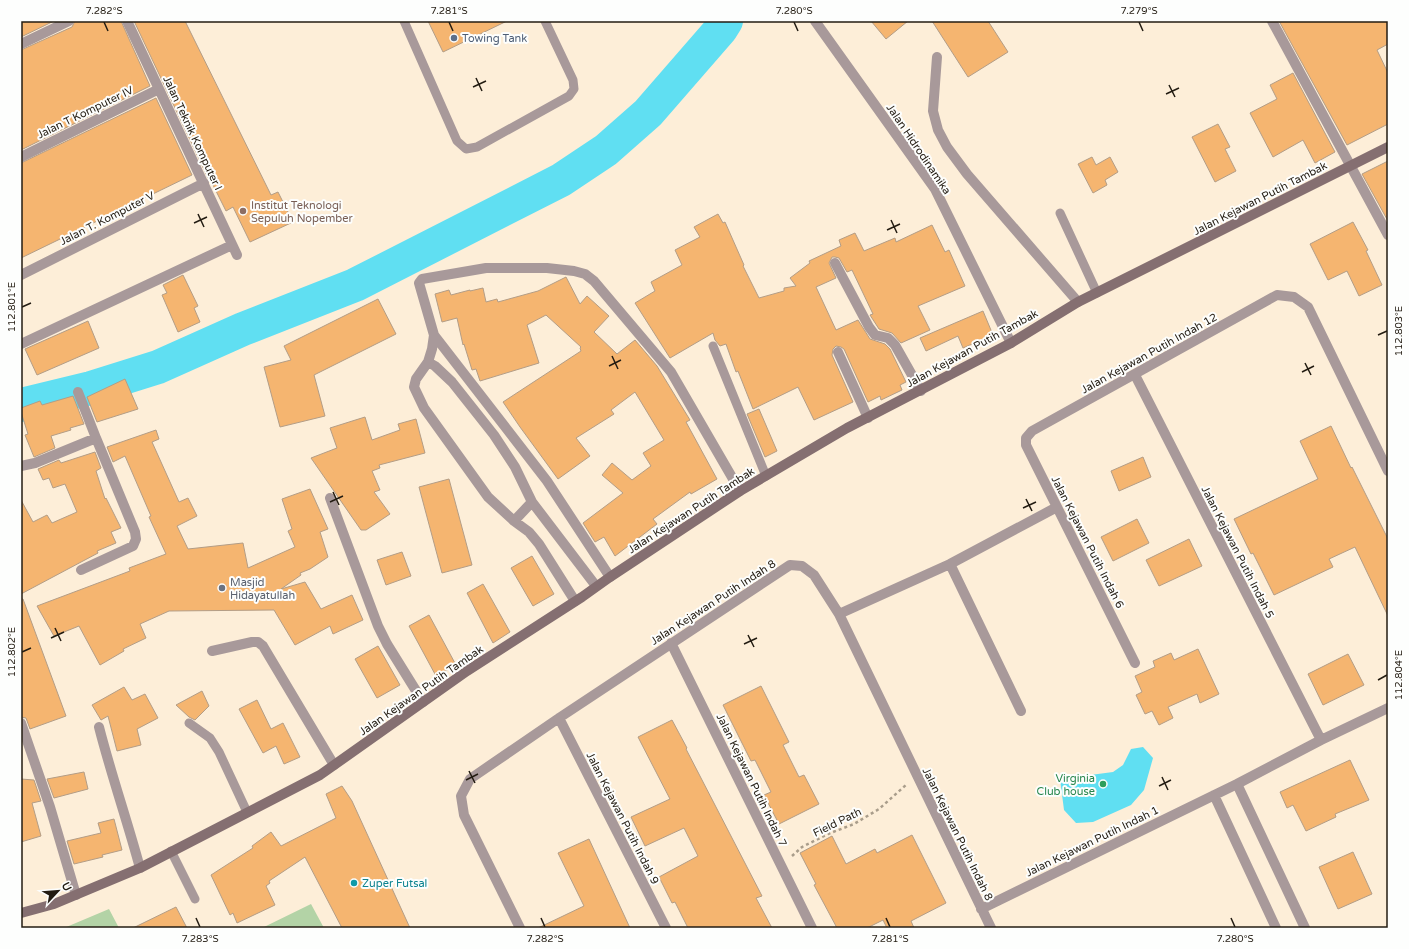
<svg xmlns="http://www.w3.org/2000/svg" width="1409" height="949" font-family="'Varela Round',sans-serif">
<style>
.green{fill:#b3d3a6}
.water{fill:#60dff2}
.lines{fill:none;stroke-linecap:round;stroke-linejoin:round}
.river{stroke:#60dff2;stroke-width:34}
.building{fill:#f5b570;stroke:#b39d86}
.path{stroke:#a99d8b;stroke-width:2.5;stroke-dasharray:3 3;stroke-linecap:butt}
.lane{stroke:#a8999a;stroke-width:9}
.street{stroke:#a8999a;stroke-width:10}
.secondary{stroke:#856f71;stroke-width:10}
.ticks{fill:none;stroke:#231c12;stroke-width:1.5}
.service-dot{fill:#5c6f8a;stroke:#fdfefd;stroke-width:1.5}
.education-dot{fill:#8d6e63;stroke:#fdfefd;stroke-width:1.5}
.worship-dot{fill:#6b7280;stroke:#fdfefd;stroke-width:1.5}
.leisure-dot{fill:#2e9e5b;stroke:#fdfefd;stroke-width:1.5}
.culture-dot{fill:#0f9aa8;stroke:#fdfefd;stroke-width:1.5}
.labels{text-anchor:middle;stroke-width:4;stroke-linejoin:round;paint-order:stroke}
.service-label{font-size:11px;fill:#4e5e75;stroke:#fdfefd;text-anchor:start}
.street-label{font-size:11px;fill:#231c12;stroke:#fdfefd}
.education-label{font-size:11px;fill:#785e54;stroke:#fdfefd;text-anchor:start}
.worship-label{font-size:11px;fill:#5b616d;stroke:#fdfefd;text-anchor:start}
.leisure-label{font-size:11px;fill:#27864d;stroke:#fdfefd;text-anchor:end}
.culture-label{font-size:11px;fill:#0d838f;stroke:#fdfefd;text-anchor:start}
.neatline{fill:none;stroke:#231c12;stroke-width:1.5}
.ticks-label{font-size:10px;text-anchor:middle;fill:#231c12}
</style>
<rect width="100%" height="100%" fill="#fdeed8"/>
<path class="green" d="M 311,904 L 324,928 L 262,928 Z
M 109,909 L 119,928 L 64,928 Z"/>
<path class="water" d="M 1143,747 L 1153,758 L 1144,790 L 1131,805 L 1093,822 L 1076,823 L 1064,810 L 1060,779 L 1113,772 L 1123,765 L 1131,749 Z"/>
<g class="lines">
<path class="river" d="M 21,405 L 91,388 L 158,367 L 243,329 L 355,285 L 561,180 L 606,150 L 648,113 L 721,29 L 726,21"/>
</g>
<path class="building" d="M 21,21 L 54,21 L 21,37 Z
M 75,21 L 121,21 L 150,86 L 21,150 L 21,50 L 72,27 Z
M 134,21 L 185,21 L 271,195 L 278,192 L 293,222 L 250,242 L 233,207 L 226,211 L 209,177 L 208,178 Z
M 428,21 L 507,21 L 443,52 Z
M 871,21 L 908,21 L 886,39 Z
M 932,21 L 988,21 L 1008,52 L 968,77 Z
M 1279,21 L 1388,21 L 1388,44 L 1377,50 L 1388,73 L 1388,124 L 1347,145 Z
M 1293,73 L 1335,152 L 1315,163 L 1303,140 L 1273,157 L 1250,113 L 1277,99 L 1270,85 Z
M 156,98 L 192,175 L 21,258 L 21,163 Z
M 1218,124 L 1230,147 L 1225,149 L 1236,171 L 1215,182 L 1192,137 Z
M 1092,157 L 1096,165 L 1110,157 L 1118,172 L 1105,180 L 1107,185 L 1093,193 L 1078,164 Z
M 1388,161 L 1388,221 L 1362,174 Z
M 718,214 L 723,223 L 725,222 L 744,265 L 743,266 L 759,298 L 784,291 L 784,288 L 796,286 L 790,278 L 810,263 L 809,261 L 841,246 L 839,240 L 855,233 L 864,251 L 895,238 L 896,242 L 932,225 L 945,252 L 949,250 L 965,286 L 918,306 L 930,330 L 901,343 L 892,333 L 879,329 L 870,315 L 873,314 L 852,270 L 847,272 L 839,258 L 835,257 L 832,257 L 829,263 L 836,278 L 816,287 L 836,330 L 858,320 L 870,339 L 885,344 L 890,349 L 906,382 L 900,385 L 902,390 L 881,400 L 880,396 L 868,402 L 844,349 L 841,347 L 836,346 L 833,349 L 832,355 L 853,402 L 814,420 L 798,387 L 753,409 L 738,371 L 736,372 L 726,344 L 720,346 L 715,340 L 713,333 L 670,358 L 635,303 L 655,291 L 651,282 L 682,265 L 675,250 L 700,237 L 694,227 Z
M 1353,222 L 1368,250 L 1366,251 L 1382,285 L 1359,296 L 1347,271 L 1328,280 L 1310,244 Z
M 183,275 L 198,306 L 194,308 L 200,322 L 178,332 L 162,295 L 167,293 L 163,285 Z
M 566,277 L 580,304 L 587,296 L 609,316 L 594,332 L 617,354 L 635,340 L 657,366 L 690,420 L 686,422 L 717,479 L 691,494 L 690,492 L 653,519 L 657,524 L 615,556 L 604,537 L 595,542 L 583,523 L 623,493 L 602,475 L 612,463 L 632,480 L 651,466 L 643,453 L 664,440 L 635,392 L 611,410 L 614,414 L 576,438 L 590,456 L 558,479 L 520,427 L 503,402 L 581,351 L 580,348 L 581,347 L 546,315 L 527,325 L 539,363 L 480,381 L 476,369 L 472,370 L 464,344 L 463,345 L 457,318 L 442,322 L 435,294 L 449,290 L 451,295 L 470,290 L 470,291 L 483,288 L 486,302 L 497,299 L 498,302 L 538,291 Z
M 378,299 L 396,334 L 314,375 L 325,416 L 280,427 L 264,367 L 291,360 L 284,346 Z
M 983,311 L 993,335 L 963,348 L 958,336 L 926,351 L 920,338 Z
M 88,321 L 99,348 L 37,375 L 25,349 Z
M 125,379 L 138,409 L 97,422 L 87,397 Z
M 73,396 L 84,424 L 70,428 L 71,430 L 51,436 L 55,448 L 34,457 L 25,435 L 28,434 L 21,412 L 21,408 L 40,401 L 42,405 Z
M 759,409 L 777,451 L 765,457 L 747,414 Z
M 365,417 L 372,440 L 400,430 L 398,424 L 416,419 L 425,453 L 379,465 L 380,468 L 372,471 L 380,490 L 374,492 L 390,514 L 366,530 L 361,530 L 311,458 L 337,448 L 330,428 Z
M 1331,426 L 1351,468 L 1352,467 L 1388,539 L 1388,616 L 1355,547 L 1329,559 L 1333,567 L 1274,595 L 1253,553 L 1251,554 L 1234,519 L 1318,479 L 1300,441 Z
M 156,430 L 159,439 L 152,442 L 179,502 L 188,498 L 197,516 L 177,526 L 188,549 L 243,543 L 248,568 L 295,547 L 288,531 L 292,529 L 282,499 L 310,489 L 328,529 L 320,532 L 328,557 L 310,569 L 300,573 L 301,575 L 281,589 L 305,582 L 321,609 L 352,595 L 363,620 L 333,634 L 330,626 L 295,645 L 274,610 L 169,611 L 140,624 L 146,638 L 123,649 L 124,651 L 100,665 L 79,626 L 54,636 L 37,606 L 130,571 L 129,568 L 166,554 L 149,517 L 151,516 L 125,456 L 113,462 L 107,447 Z
M 95,452 L 101,468 L 96,471 L 105,499 L 106,498 L 121,528 L 111,532 L 116,543 L 97,551 L 98,553 L 21,594 L 21,500 L 33,522 L 47,515 L 52,523 L 77,512 L 65,484 L 53,488 L 49,478 L 43,480 L 38,469 L 59,460 L 61,463 Z
M 1143,457 L 1151,477 L 1119,491 L 1111,471 Z
M 449,479 L 472,565 L 442,573 L 419,487 Z
M 1137,519 L 1149,543 L 1113,561 L 1101,537 Z
M 1189,539 L 1202,566 L 1159,586 L 1146,560 Z
M 402,552 L 411,576 L 386,585 L 377,560 Z
M 532,556 L 554,594 L 533,606 L 511,568 Z
M 483,584 L 510,632 L 493,643 L 467,593 Z
M 21,599 L 23,599 L 66,716 L 30,729 L 26,718 L 21,717 Z
M 429,615 L 456,665 L 436,676 L 409,626 Z
M 378,646 L 400,685 L 377,698 L 355,659 Z
M 1198,649 L 1219,694 L 1200,703 L 1197,694 L 1168,707 L 1173,718 L 1159,725 L 1152,711 L 1145,714 L 1136,695 L 1142,692 L 1135,676 L 1155,667 L 1153,661 L 1171,653 L 1174,660 Z
M 1348,654 L 1364,685 L 1323,705 L 1308,674 Z
M 761,686 L 789,742 L 783,745 L 799,777 L 804,775 L 819,804 L 779,824 L 764,795 L 771,792 L 755,760 L 751,761 L 723,705 Z
M 124,687 L 132,700 L 145,694 L 158,718 L 137,729 L 141,745 L 117,751 L 108,716 L 101,720 L 92,705 Z
M 202,691 L 209,706 L 195,720 L 189,717 L 176,705 Z
M 257,700 L 271,729 L 283,723 L 300,757 L 284,764 L 276,746 L 263,753 L 239,709 Z
M 672,720 L 687,748 L 686,749 L 762,896 L 756,898 L 772,928 L 688,928 L 675,902 L 672,903 L 659,877 L 698,856 L 684,828 L 645,846 L 631,817 L 670,799 L 638,737 Z
M 1350,760 L 1369,800 L 1335,814 L 1336,817 L 1306,831 L 1293,805 L 1287,808 L 1280,792 Z
M 84,772 L 88,789 L 54,798 L 47,779 Z
M 21,779 L 34,780 L 41,801 L 32,803 L 41,836 L 21,842 Z
M 342,786 L 352,801 L 410,928 L 342,928 L 305,857 L 269,881 L 270,883 L 266,886 L 275,905 L 237,923 L 233,913 L 230,915 L 211,875 L 253,848 L 252,846 L 271,832 L 281,846 L 336,818 L 326,794 Z
M 114,819 L 122,850 L 102,855 L 103,857 L 74,864 L 67,841 L 101,833 L 98,823 Z
M 912,835 L 946,903 L 911,921 L 914,928 L 887,928 L 883,920 L 867,928 L 837,928 L 814,885 L 816,884 L 800,853 L 832,836 L 846,864 L 875,849 L 877,853 Z
M 589,839 L 630,928 L 538,928 L 584,906 L 558,853 Z
M 1353,852 L 1372,894 L 1338,909 L 1319,867 Z
M 176,907 L 187,928 L 133,928 Z"/>
<g class="lines">
<path class="path" d="M 792,856 L 802,847 L 828,834 L 854,824 L 879,809 L 906,785"/>
<path class="lane" d="M 404,21 L 457,141 L 466,149 L 477,147 L 569,96 L 574,89 L 573,80 L 545,21
M 1060,213 L 1097,293
M 713,346 L 766,476
M 189,723 L 210,738 L 219,752 L 247,812
M 171,851 L 195,899"/>
<path class="street" d="M 127,21 L 237,255
M 815,21 L 935,189 L 1011,343
M 1272,21 L 1388,235
M 21,44 L 69,21
M 937,57 L 933,111 L 938,130 L 947,147 L 967,174 L 1078,302
M 21,157 L 159,89
M 835,263 L 869,327 L 875,335 L 888,338 L 895,345 L 921,391
M 21,275 L 204,183
M 434,335 L 547,481 L 610,577
M 21,344 L 232,245
M 838,352 L 868,418
M 428,362 L 435,366 L 452,382 L 494,435 L 515,467 L 532,502 L 596,586
M 1135,375 L 1321,740
M 21,466 L 35,463 L 96,438 L 78,392
M 330,498 L 378,626 L 387,644 L 423,702
M 514,521 L 532,502
M 950,564 L 1021,711
M 81,570 L 133,546 L 136,539 L 135,532 L 96,438
M 575,601 L 539,544 L 529,532 L 514,521 L 488,497 L 424,408 L 414,387 L 416,379 L 428,362 L 432,349 L 434,335 L 419,283 L 422,279 L 486,268 L 547,268 L 574,271 L 585,274 L 594,281 L 671,372 L 740,491
M 839,614 L 950,564 L 1057,507
M 671,643 L 812,928
M 212,651 L 252,642 L 258,642 L 263,646 L 334,765
M 1135,663 L 1026,445 L 1026,438 L 1032,431 L 1277,295 L 1294,297 L 1308,307 L 1388,471
M 559,718 L 666,928
M 21,723 L 50,807 L 76,895
M 99,727 C 111,774 127,820 140,868
M 1237,784 L 1305,928
M 1214,795 L 1276,928
M 981,909 L 1237,784 L 1321,740 L 1388,708
M 520,928 L 464,815 L 461,796 L 470,779 L 559,718 L 790,565 L 802,566 L 814,575 L 839,614 L 991,928"/>
<path class="secondary" d="M 21,913 L 54,904 L 140,868 L 320,775 L 467,671 L 582,597 L 610,577 L 740,491 L 847,428 L 1011,343 L 1078,302 L 1388,147"/>
</g>
<path class="ticks" d="M 104,22 L 108,31M 449,22 L 453,31M 794,22 L 798,31M 1139,22 L 1143,31M 476,78 L 482,91M 1169,85 L 1175,97M 473,87 L 486,81M 1166,94 L 1179,88M 198,214 L 204,227M 891,220 L 897,233M 194,223 L 207,217M 887,230 L 900,224M 22,307 L 31,303M 1378,335 L 1387,331M 612,356 L 618,369M 1305,363 L 1311,375M 609,366 L 621,360M 1302,372 L 1314,366M 333,492 L 339,505M 1026,499 L 1032,511M 330,502 L 343,496M 1023,508 L 1036,502M 55,628 L 61,641M 748,635 L 754,647M 51,638 L 64,632M 744,644 L 757,638M 22,652 L 31,648M 1378,680 L 1387,675M 469,771 L 475,783M 1162,777 L 1168,790M 466,780 L 478,774M 1159,786 L 1171,780M 196,918 L 200,927M 541,918 L 545,927M 886,918 L 890,927M 1231,918 L 1235,927"/>
<circle class="service-dot" cx="454" cy="38" r="4"/>
<circle class="education-dot" cx="243" cy="211" r="4"/>
<circle class="worship-dot" cx="222" cy="588" r="4"/>
<circle class="leisure-dot" cx="1103" cy="784" r="4"/>
<circle class="culture-dot" cx="354" cy="883" r="4"/>
<g class="labels">
<g class="service-label">
<text x="462" y="42">Towing Tank</text>
</g>
<g class="street-label">
<text transform="translate(85 112) rotate(-26)" y="4">Jalan T Komputer IV</text>
<text transform="translate(193 133) rotate(65)" y="4">Jalan Teknik Komputer I</text>
<text transform="translate(919 149) rotate(56)" y="4">Jalan Hidrodinamika</text>
<text transform="translate(1260 198) rotate(-27)" y="4">Jalan Kejawan Putih Tambak</text>
<text transform="translate(107 218) rotate(-27)" y="4">Jalan T. Komputer V</text>
<text transform="translate(972 348) rotate(-29)" y="4">Jalan Kejawan Putih Tambak</text>
<text transform="translate(1149 353) rotate(-29)" y="4">Jalan Kejawan Putih Indah 12</text>
<text transform="translate(691 510) rotate(-33)" y="4">Jalan Kejawan Putih Tambak</text>
<text transform="translate(1088 542) rotate(63)" y="4">Jalan Kejawan Putih Indah 6</text>
<text transform="translate(1238 552) rotate(63)" y="4">Jalan Kejawan Putih Indah 5</text>
<text transform="translate(713 602) rotate(-33)" y="4">Jalan Kejawan Putih Indah 8</text>
<text transform="translate(421 690) rotate(-35)" y="4">Jalan Kejawan Putih Tambak</text>
<text transform="translate(752 780) rotate(64)" y="4">Jalan Kejawan Putih Indah 7</text>
<text transform="translate(623 818) rotate(63)" y="4">Jalan Kejawan Putih Indah 9</text>
<text transform="translate(837 822) rotate(-26)" y="4">Field Path</text>
<text transform="translate(958 834) rotate(64)" y="4">Jalan Kejawan Putih Indah 8</text>
<text transform="translate(1092 841) rotate(-26)" y="4">Jalan Kejawan Putih Indah 1</text>
</g>
<g class="education-label">
<text x="251" y="209">Institut Teknologi<tspan x="251" dy="13">Sepuluh Nopember</tspan></text>
</g>
<g class="worship-label">
<text x="230" y="586">Masjid<tspan x="230" dy="13">Hidayatullah</tspan></text>
</g>
<g class="leisure-label">
<text x="1095" y="782">Virginia<tspan x="1095" dy="13">Club house</tspan></text>
</g>
<g class="culture-label">
<text x="362" y="887">Zuper Futsal</text>
</g>
</g>
<rect width="1409" height="949" fill="none" stroke="#fdfefd" stroke-width="44"/>
<g transform="translate(58 891) rotate(64)" stroke="#fdfefd" stroke-width="3" paint-order="stroke">
<path d="M0-3L7 15L0 10L-7 15Z" fill="#231c12"/>
<text y="-6" font-size="11" font-weight="bold" text-anchor="middle" fill="#231c12">U</text>
</g>
<rect x="22" y="22" width="1365" height="905" class="neatline"/>
<g class="ticks-label">
<text x="104" y="14">7.282°S</text>
<text x="449" y="14">7.281°S</text>
<text x="794" y="14">7.280°S</text>
<text x="1139" y="14">7.279°S</text>
<text transform="translate(11 307) rotate(-90)" y="4">112.801°E</text>
<text transform="translate(1398 331) rotate(-90)" y="4">112.803°E</text>
<text transform="translate(11 652) rotate(-90)" y="4">112.802°E</text>
<text transform="translate(1398 675) rotate(-90)" y="4">112.804°E</text>
<text x="200" y="942">7.283°S</text>
<text x="545" y="942">7.282°S</text>
<text x="890" y="942">7.281°S</text>
<text x="1235" y="942">7.280°S</text>
</g>
</svg>
